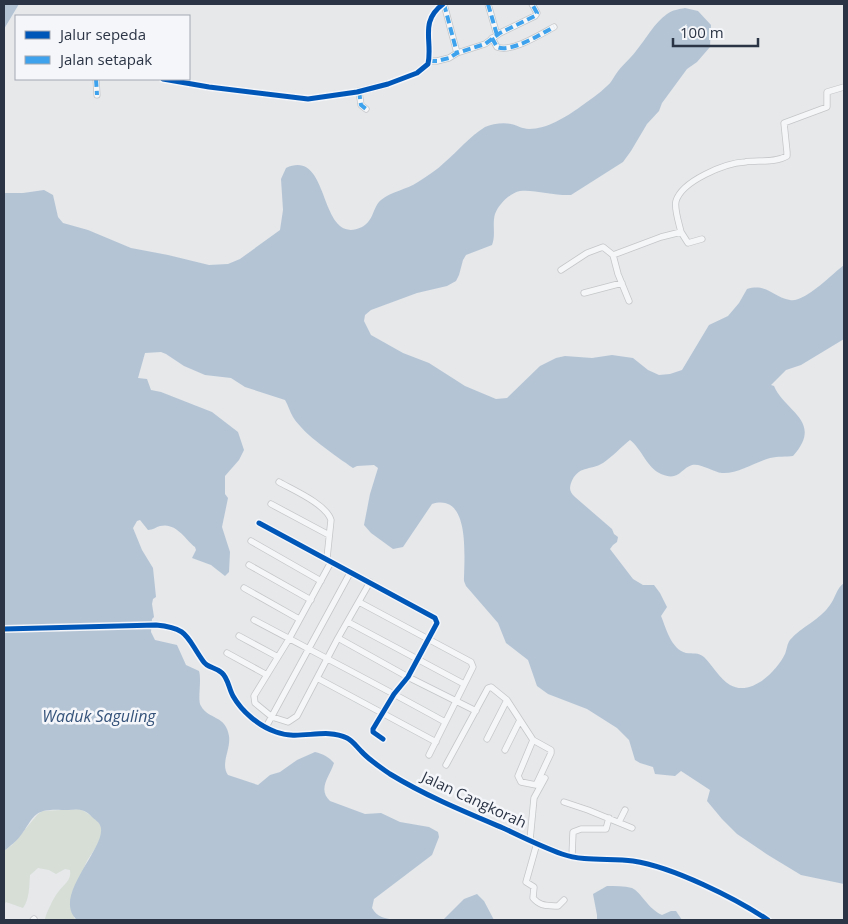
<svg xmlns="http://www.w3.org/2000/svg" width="848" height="924" font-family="'Open Sans',sans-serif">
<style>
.green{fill:#d6ded6}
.water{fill:#b4c4d5}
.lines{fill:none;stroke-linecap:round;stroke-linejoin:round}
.street-casing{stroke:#c4c6c8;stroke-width:7}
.street{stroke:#f5f6f7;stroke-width:5.5}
.quiet{stroke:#3ea3ec;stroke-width:4;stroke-dasharray:8 4;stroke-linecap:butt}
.cycleway-casing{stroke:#f4f6f9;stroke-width:8}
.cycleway{stroke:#0057b8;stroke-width:5}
.labels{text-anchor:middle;stroke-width:5;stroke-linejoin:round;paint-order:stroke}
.street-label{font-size:15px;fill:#2b3445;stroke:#f4f6f9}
.water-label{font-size:16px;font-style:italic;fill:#34527a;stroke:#f4f6f9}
</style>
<rect width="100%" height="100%" fill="#e6e8ea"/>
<path class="green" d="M 80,809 C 87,813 98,819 101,826 C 105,838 92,852 87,861 C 80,874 77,903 74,918 L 77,920 L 45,920 C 45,915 55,895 59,891 C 64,884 72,880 70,870 L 65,869 L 56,874 L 49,870 L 38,868 L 30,875 C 29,886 30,898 23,908 L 6,902 L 4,905 L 4,851 L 12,845 L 38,814 L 43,811 Z"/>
<path class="water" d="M 4,4 L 19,4 L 4,29 Z
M 685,8 L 698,11 L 711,25 L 710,47 L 697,62 L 687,69 L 662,103 L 659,111 L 647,124 L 631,151 L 623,162 L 571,195 C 555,196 533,189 520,191 C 510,193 499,204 495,214 C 492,224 496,235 492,245 L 466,255 L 463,260 L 459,275 L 456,281 L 447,286 L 417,293 L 371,310 L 365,315 L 364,321 L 371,335 L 403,353 L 429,363 L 465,386 L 496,399 L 507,398 L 540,366 L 556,358 L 565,356 L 592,358 L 612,355 L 633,358 L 648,370 L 659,375 L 670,374 L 682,370 L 709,325 L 728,316 L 739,303 L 747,289 C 767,283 773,297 790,300 C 805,303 833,273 844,265 L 844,339 L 801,365 L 786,370 L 771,385 L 774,386 C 785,412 824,421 793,456 C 786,457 778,456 770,458 C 755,462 738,474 722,473 C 713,472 701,463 692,465 C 681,468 679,482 661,474 C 646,467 642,449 630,440 C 621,447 612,457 603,463 C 590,471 578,465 571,483 C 569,489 570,492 575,497 L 612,529 L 614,534 L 618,537 L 617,542 L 613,545 L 610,549 L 633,579 L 643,585 L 654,585 L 660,593 L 667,607 L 661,616 C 666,628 671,649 686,653 C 693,654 698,652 704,657 C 713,666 719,678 730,685 C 751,697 777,671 785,654 C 787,649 787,644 790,640 C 802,626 820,620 830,605 C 836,597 836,589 844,583 L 844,884 L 801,875 L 768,855 L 737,834 L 722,819 L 707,801 L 710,790 L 681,771 L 675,776 L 655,774 L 653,767 L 640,763 L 635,760 L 629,740 L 617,728 L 587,709 L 548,694 L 537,686 L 528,660 L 506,643 L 498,623 L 466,586 L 464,581 C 464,558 471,492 432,504 L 403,547 L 393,549 L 371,533 L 364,525 L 370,494 L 378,468 L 374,465 L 357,466 L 353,468 C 336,456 304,435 293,417 C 290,412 288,405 285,400 L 245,387 L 231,378 L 205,375 L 184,366 L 166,354 L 161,352 L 145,353 L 138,378 L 147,379 L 151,390 L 161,392 L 212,412 L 238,432 L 244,450 L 239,460 L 225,476 L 225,494 L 228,498 L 222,527 L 230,552 L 229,572 L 225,576 L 211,565 L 192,558 L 196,550 L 195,547 C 185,539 176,522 160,526 C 156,527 153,530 148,530 L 140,520 L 137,521 L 133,528 L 142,550 L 153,568 L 156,597 L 153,599 L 152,604 L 154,617 L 152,619 L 151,632 L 155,640 L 177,645 L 186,665 L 199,671 C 202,681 197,701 201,706 C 209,720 226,715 229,736 C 231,749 220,764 228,775 L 258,785 L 270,775 L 280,772 L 297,760 L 315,752 C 323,754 329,757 334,763 C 330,776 317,789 330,801 L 365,814 L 381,813 L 400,822 L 429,827 L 438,832 L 439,837 L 432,855 L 374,899 L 372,908 C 377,917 384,918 394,920 L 77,920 C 50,896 110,845 100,825 C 99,822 94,819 92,817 C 85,809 78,809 68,810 C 59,810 45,808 37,814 C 30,819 26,829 21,835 C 16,842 10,846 4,851 L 4,193 L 23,193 L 44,190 L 53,195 L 58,217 L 63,223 L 88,230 L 131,248 L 168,255 L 209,265 L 228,264 L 240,259 L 280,230 L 283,210 L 281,179 L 286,168 C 332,147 317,248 362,227 C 374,221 373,206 381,200 C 392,191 406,190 418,182 C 427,176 437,170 445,162 C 458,151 470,136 485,127 C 492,124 503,122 511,124 C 517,125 522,129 529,129 C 547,129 566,117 580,107 C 589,100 599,94 607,86 C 611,83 613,78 616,74 C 622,65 630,59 636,51 C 646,39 654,23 667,14 C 672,10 680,9 685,8 Z
M 607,886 C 615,886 624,886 632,888 C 641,892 648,909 662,915 L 671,911 L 676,911 L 682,920 L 597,920 L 597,915 L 593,894 Z
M 477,894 L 484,901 L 494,920 L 443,920 L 464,899 Z"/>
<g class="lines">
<defs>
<path id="street" d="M 444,4 L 457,53
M 488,4 L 497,35
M 492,38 L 497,47 C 511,53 541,34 554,27
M 429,61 L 437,61 L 449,58 L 457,53 L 485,44 L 500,33 L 535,16 L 537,13 L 532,4
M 96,79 L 97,95
M 163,79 L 209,87 L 308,99 L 357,92 L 388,84 L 417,73 L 428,64 C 433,41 419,22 443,4
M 359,91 L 361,105 L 366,109
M 681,232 C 679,223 674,209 676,201 C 682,181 725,163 745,162 C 758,160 775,163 787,156 L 787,152 L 784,123 L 827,107 L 827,92 L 844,87
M 613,255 L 661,237 L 681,232 L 688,243 L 702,239
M 561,270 L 587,253 L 603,247 L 613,255 L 618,274 L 629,301
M 584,293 L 622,283
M 279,482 C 293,490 326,504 331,520 L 327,558
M 271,504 L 329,535
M 259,523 L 435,618 L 437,623 L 408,677 L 394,694 L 373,729 L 373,732 L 383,739
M 251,541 L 321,581
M 331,562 L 289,639 L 254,696 L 255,703 L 272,717 L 288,722 L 297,716 L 338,638 L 370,582
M 249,565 L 311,600
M 244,588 L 299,619
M 359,602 L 471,662 L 473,667 L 429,755
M 254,620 C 318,654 382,687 445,722
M 348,622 L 464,684
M 4,629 L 156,625 C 189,628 186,637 203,661 C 207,668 216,667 222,673 C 228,678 229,689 233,696 C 242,712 259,726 276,732 C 299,741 325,727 347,738 C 353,741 356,746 361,751 C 369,760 380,767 390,774 C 426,796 465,812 503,828 C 522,837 542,847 562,854 C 585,862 610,858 633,861 C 673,867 735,898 768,920
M 239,636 L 278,657
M 338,638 L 408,677 L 476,711
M 227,653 L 267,675
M 317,678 L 436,742
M 507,700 L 533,740 L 518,776 L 521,782 L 536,785 L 551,753 L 551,750 L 533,740
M 266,727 L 350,573
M 505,750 L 520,720
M 446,765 L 488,688 L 491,687 L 507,700 L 487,739
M 564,802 L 588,810 L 632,828
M 619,822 L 625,810
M 530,840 L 534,798 L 545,778
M 537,843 L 526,882 L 534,887 L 533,898 C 541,907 546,905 558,906 L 564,900
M 572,856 L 573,832 L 581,829 L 606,829 L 609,818
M 33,920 L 34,919"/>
</defs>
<use href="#street" class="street-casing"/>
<use href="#street" class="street"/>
<path class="quiet" d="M 444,4 L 457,53
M 488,4 L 497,35
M 492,38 L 497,47 C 511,53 541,34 554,27
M 429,61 L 437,61 L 449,58 L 457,53 L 485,44 L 500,33 L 535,16 L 537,13 L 532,4
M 96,79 L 97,95
M 359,91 L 361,105 L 366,109"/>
<defs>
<path id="cycleway" d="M 163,79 L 209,87 L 308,99 L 357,92 L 388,84 L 417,73 L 428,64 C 433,41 419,22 443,4
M 259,523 L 435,618 L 437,623 L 408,677 L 394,694 L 373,729 L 373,732 L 383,739
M 4,629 L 156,625 C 189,628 186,637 203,661 C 207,668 216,667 222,673 C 228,678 229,689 233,696 C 242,712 259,726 276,732 C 299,741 325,727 347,738 C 353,741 356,746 361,751 C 369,760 380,767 390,774 C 426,796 465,812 503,828 C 522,837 542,847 562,854 C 585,862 610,858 633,861 C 673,867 735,898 768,920"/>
</defs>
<use href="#cycleway" class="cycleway-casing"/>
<use href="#cycleway" class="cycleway"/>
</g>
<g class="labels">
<g class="street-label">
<text transform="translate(474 800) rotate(25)" y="5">Jalan Cangkorah</text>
</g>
<g class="water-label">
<text x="99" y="722">Waduk Saguling</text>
</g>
</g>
<rect width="848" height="924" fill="none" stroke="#2b3445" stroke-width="10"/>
<rect x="15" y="15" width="175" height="65" fill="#f4f6f9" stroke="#a4a8b1"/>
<rect x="25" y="31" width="25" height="8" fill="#0057b8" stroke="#a4a8b1"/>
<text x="60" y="40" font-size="15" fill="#2b3445">Jalur sepeda</text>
<rect x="25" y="56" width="25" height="8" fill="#3ea3ec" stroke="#a4a8b1"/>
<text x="60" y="65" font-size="15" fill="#2b3445">Jalan setapak</text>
<path d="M673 38v8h85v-8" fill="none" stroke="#2b3445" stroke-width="2.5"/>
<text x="680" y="38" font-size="15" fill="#2b3445" stroke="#f4f6f9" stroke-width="4" paint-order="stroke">100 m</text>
</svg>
